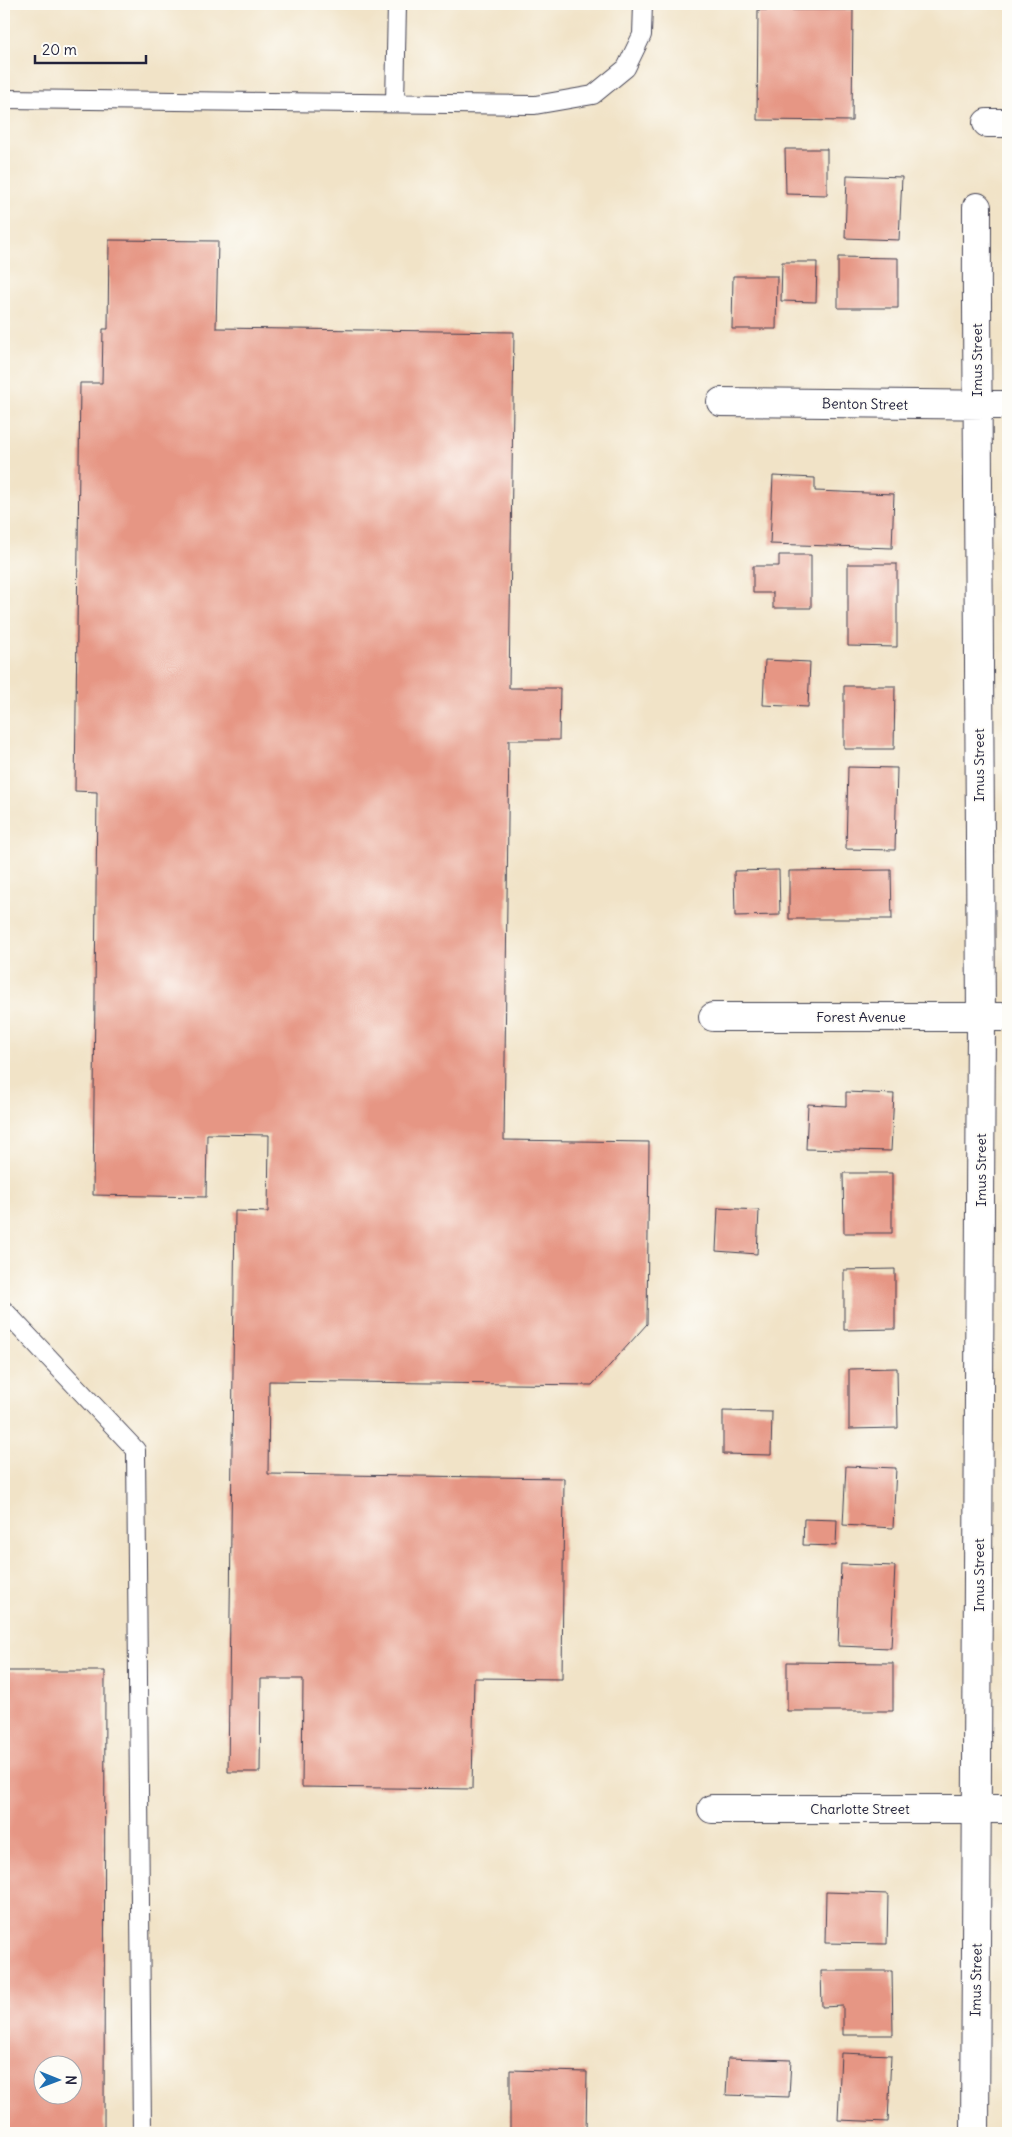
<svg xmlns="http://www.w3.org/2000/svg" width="1012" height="2137" font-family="Delius,sans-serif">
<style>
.building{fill:#e69684;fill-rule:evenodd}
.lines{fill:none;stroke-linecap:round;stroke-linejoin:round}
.service-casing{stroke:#413f50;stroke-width:20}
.minor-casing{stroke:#413f50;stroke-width:30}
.service{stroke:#fff;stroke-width:18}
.minor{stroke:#fff;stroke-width:28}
.labels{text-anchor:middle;stroke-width:4;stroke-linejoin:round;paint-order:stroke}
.street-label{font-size:14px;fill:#22223b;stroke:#fdfcf7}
</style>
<rect width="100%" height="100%" fill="#fdfcf7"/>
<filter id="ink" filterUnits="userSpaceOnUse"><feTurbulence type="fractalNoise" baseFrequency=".02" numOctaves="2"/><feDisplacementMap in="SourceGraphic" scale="10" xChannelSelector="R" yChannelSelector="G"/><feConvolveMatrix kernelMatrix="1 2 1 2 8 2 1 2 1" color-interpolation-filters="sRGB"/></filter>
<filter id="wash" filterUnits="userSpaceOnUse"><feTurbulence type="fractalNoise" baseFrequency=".0096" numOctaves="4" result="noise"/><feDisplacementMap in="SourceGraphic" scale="20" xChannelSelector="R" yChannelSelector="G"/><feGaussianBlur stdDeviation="1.12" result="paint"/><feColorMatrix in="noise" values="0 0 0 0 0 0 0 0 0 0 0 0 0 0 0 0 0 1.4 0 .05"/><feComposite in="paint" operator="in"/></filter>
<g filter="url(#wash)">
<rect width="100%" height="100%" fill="#f1e3c7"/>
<g id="blocks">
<path class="building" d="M 758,10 L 853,10 L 852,121 L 757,120 Z
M 785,149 L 827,149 L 827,195 L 786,194 Z
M 847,175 L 902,177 L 899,240 L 845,238 Z
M 109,240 L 218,241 L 216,328 L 514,332 L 509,688 L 560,688 L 559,740 L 509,740 L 504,1140 L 649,1142 L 647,1324 L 592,1385 L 269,1381 L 268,1474 L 564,1478 L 562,1679 L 474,1678 L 472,1789 L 302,1787 L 303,1679 L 261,1679 L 260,1772 L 228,1772 L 235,1211 L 268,1212 L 269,1135 L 207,1134 L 206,1197 L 93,1195 L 97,792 L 75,791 L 80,383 L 102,383 L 103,329 L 108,329 Z
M 838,257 L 898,258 L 898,308 L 838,308 Z
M 782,262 L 817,262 L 816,302 L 781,301 Z
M 733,276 L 777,276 L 776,329 L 732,329 Z
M 773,476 L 815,478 L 815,491 L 894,494 L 892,548 L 770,544 Z
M 779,555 L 811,555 L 811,608 L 773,608 L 773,593 L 753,593 L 753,566 L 779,566 Z
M 848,564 L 897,564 L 897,647 L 848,646 Z
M 765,660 L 810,662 L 808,707 L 763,705 Z
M 844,686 L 895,686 L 894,749 L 844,749 Z
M 848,767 L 897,768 L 895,850 L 846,849 Z
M 779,870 L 780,915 L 735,916 L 734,871 Z
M 891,870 L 892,919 L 789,919 L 789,871 Z
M 846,1092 L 894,1094 L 891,1151 L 806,1149 L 808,1104 L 846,1106 Z
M 843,1173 L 892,1173 L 892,1233 L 844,1233 Z
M 718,1208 L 759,1210 L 757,1254 L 716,1251 Z
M 895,1269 L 895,1329 L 844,1330 L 844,1270 Z
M 897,1368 L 898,1428 L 849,1429 L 849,1369 Z
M 723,1411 L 772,1412 L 771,1455 L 723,1454 Z
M 846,1466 L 896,1468 L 893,1528 L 843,1525 Z
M 804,1519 L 837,1520 L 836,1546 L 803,1545 Z
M 841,1564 L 895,1566 L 891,1648 L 838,1646 Z
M 787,1662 L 893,1663 L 893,1711 L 787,1711 Z
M 4,1671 L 105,1671 L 104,2133 L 4,2133 ZM 42,2064 L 72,2064 L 72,2094 L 42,2094 Z
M 826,1892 L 888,1894 L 887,1944 L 825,1943 Z
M 821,1971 L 892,1971 L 893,2035 L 843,2035 L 843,2006 L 822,2007 Z
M 841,2053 L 891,2055 L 888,2122 L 838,2120 Z
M 728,2058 L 791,2060 L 789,2097 L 726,2095 Z
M 510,2070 L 587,2072 L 586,2133 L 510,2133 Z"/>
</g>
</g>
<g filter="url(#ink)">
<use href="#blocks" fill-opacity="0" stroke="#413f50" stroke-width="1"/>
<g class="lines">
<defs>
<path id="service" d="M 4,99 L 535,105 L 593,95 L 626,68 L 642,35 L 643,4
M 395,103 L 397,4
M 4,1310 L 136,1450 L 142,2133"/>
<path id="minor" d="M 987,123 L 1008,123
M 721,402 L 1008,405
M 713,1017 L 1008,1017
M 712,1809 L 1008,1809
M 975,2133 C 979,1762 981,1391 981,1020 C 981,749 976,478 977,207"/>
</defs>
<use href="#service" class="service-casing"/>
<use href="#minor" class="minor-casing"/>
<use href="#service" class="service"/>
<use href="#minor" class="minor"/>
</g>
</g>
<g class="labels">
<g class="street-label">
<text transform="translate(977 360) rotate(-90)" y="5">Imus Street</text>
<text transform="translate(865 404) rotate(1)" y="5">Benton Street</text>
<text transform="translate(979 765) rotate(-90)" y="5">Imus Street</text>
<text x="861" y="1022">Forest Avenue</text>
<text transform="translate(981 1170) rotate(-90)" y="5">Imus Street</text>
<text transform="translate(979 1575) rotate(-90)" y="5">Imus Street</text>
<text x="860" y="1814">Charlotte Street</text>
<text transform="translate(976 1980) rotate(-89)" y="5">Imus Street</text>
</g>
</g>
<rect width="1012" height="2137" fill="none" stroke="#fdfcf7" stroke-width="20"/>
<g transform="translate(58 2080) rotate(91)"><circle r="24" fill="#fdfcf7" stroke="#a5a5ac"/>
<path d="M0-4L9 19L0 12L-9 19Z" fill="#1f6fb2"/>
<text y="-8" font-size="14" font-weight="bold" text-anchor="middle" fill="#22223b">N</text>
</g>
<path d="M35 55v8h111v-8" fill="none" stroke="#22223b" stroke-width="2.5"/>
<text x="42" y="55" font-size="15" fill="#22223b" stroke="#fdfcf7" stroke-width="4" paint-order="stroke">20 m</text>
</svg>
